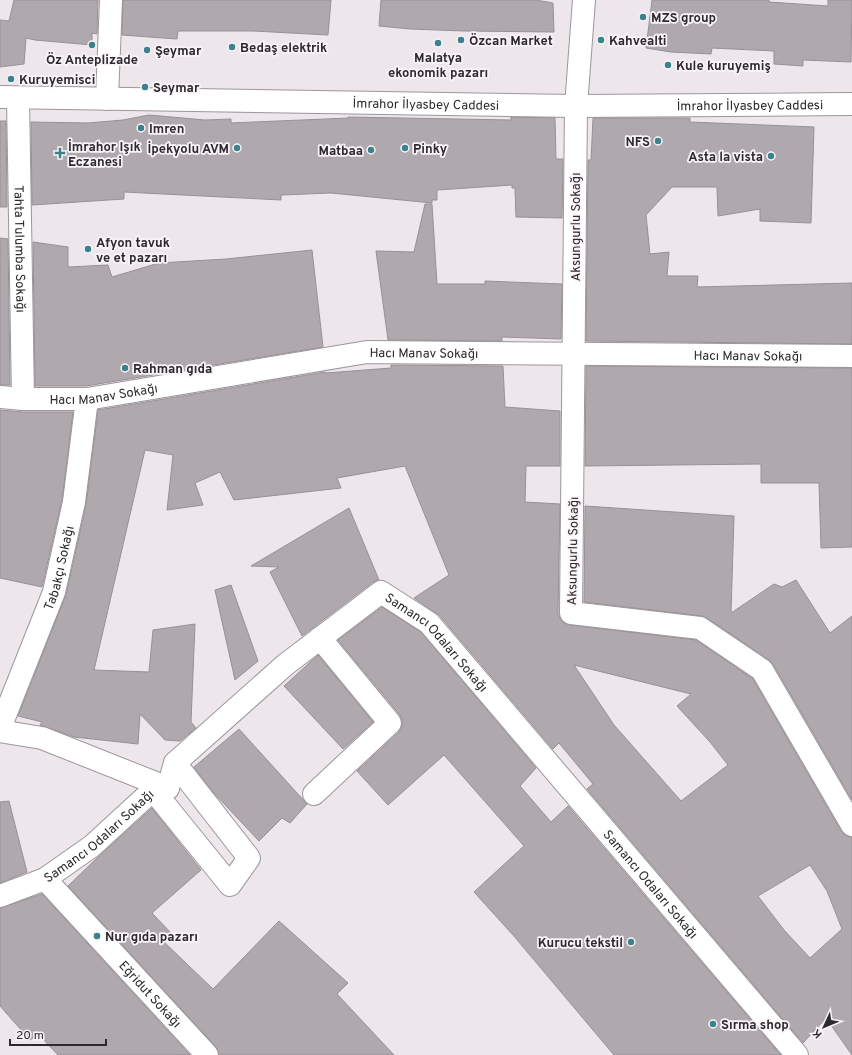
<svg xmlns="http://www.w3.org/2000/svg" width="852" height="1055" font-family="Overpass,sans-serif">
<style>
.building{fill:#afa9ae;stroke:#979196;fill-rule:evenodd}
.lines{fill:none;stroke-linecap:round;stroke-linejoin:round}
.street-casing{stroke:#9c969b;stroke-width:24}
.secondary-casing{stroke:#9c969b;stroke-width:24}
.street{stroke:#fff;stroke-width:22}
.secondary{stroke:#fff;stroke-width:22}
.poi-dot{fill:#3c828d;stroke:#faf4f9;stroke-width:1.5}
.labels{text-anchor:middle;stroke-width:3.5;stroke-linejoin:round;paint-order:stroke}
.poi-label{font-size:13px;font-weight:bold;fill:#2c2a2c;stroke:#faf4f9;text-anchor:start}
.street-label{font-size:13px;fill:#2c2a2c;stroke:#faf4f9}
</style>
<rect width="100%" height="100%" fill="#ede7ec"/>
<path class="building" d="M 14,0 L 98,0 L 97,34 L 92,33 L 92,45 L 35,40 L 26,38 L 24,64 L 0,67 L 0,20 L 9,21 Z
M 123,0 L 331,0 L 328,35 L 253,31 L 178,31 L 177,39 L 122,35 Z
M 381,0 L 536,0 L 553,3 L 554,32 L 464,31 L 410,29 L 379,26 Z
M 652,0 L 769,0 L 769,2 L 828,6 L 828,0 L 852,0 L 851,62 L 803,60 L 803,66 L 774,64 L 774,51 L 712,48 L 711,54 L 671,52 L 646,48 Z
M 149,115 L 205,120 L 231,119 L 231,123 L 348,118 L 348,117 L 511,120 L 511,117 L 555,118 L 556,159 L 563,159 L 562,218 L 516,217 L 515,188 L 512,188 L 512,185 L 437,190 L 437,200 L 432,200 L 432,203 L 331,193 L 281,195 L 281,200 L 124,192 L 124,199 L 32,205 L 31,122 L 88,123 L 123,120 Z
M 593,118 L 690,118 L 690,122 L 814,127 L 811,223 L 760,221 L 760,209 L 718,216 L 717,187 L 672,187 L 646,215 L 650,254 L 669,252 L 667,276 L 698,276 L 697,287 L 852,283 L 852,344 L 586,341 L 588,160 L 591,160 Z
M 0,121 L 6,121 L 7,207 L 0,207 Z
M 425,204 L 432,204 L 437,284 L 485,284 L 485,281 L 562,284 L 561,339 L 502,337 L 502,341 L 388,340 L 376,251 L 414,252 Z
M 0,238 L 8,239 L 10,385 L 0,385 Z
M 33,242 L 68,247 L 68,267 L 108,265 L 112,277 L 159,263 L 226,259 L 312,250 L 323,347 L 86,386 L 35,386 Z
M 391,365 L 503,366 L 505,407 L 560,411 L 560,466 L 526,466 L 525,502 L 560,504 L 558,613 L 560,618 L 564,623 L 570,625 L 696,640 L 753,679 L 841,831 L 846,836 L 852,837 L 852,1055 L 826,1018 L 803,1043 L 587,789 L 593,784 L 559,743 L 553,749 L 439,615 L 414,598 L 449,575 L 405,466 L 337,478 L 341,488 L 234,500 L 220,472 L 195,483 L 203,505 L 167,510 L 173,455 L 145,450 L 94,670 L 149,672 L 153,630 L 195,624 L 191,722 L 196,728 L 180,741 L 165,740 L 140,714 L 138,744 L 74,737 L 40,725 L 42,722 L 18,716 L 66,595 L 86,505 L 98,410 L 325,372 L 326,373 L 391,368 ZM 574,665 L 691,694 L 677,706 L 710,742 L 728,765 L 681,801 L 614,725 ZM 810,865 L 827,891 L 842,929 L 810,958 L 784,930 L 758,896 Z
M 586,366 L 852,368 L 852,547 L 821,548 L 819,483 L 761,483 L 761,464 L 585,466 Z
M 0,410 L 23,412 L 73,412 L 62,500 L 42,587 L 0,578 Z
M 585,506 L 734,516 L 731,613 L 774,584 L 782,587 L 796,580 L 830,633 L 852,616 L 852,800 L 773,664 L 769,660 L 707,618 L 702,616 L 584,602 Z
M 349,508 L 379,580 L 373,582 L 302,636 L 270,572 L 279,567 L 251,566 Z
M 231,585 L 258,661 L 235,680 L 215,590 Z
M 382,607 L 421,632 L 536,768 L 520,786 L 551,822 L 568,806 L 781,1055 L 614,1055 L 513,935 L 474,892 L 524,846 L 444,755 L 388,805 L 357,771 L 399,732 L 402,727 L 402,720 L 400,715 L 338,640 Z
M 318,655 L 373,722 L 343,749 L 284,686 Z
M 239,729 L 307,804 L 290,823 L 282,818 L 259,841 L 212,791 L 194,767 Z
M 9,801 L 27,872 L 0,883 L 0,802 Z
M 152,808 L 201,870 L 152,913 L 171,933 L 164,942 L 213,989 L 279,921 L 348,983 L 337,994 L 394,1055 L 219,1055 L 216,1047 L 68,886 L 96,859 Z
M 42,894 L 190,1055 L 58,1055 L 38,1034 L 30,1040 L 0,1006 L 0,908 Z"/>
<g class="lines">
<defs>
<g id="street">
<path d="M 584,0 L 576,106 L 571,613 L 700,628 L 762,670 L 852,825"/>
<path id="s1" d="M 18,98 L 23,399"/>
<path d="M 107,99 L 111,0"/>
<path id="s2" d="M 0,397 L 23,399 L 87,399 L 367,352 L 852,356"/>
<path id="s3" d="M 0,728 L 54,592 L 74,502 L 87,399"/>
<path d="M 0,731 L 42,738 L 168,788"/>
<path d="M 153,790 L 230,885 L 249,858 L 175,763"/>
<path d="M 314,794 L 390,723 L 320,638"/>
<path id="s4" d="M 45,879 L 207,1055"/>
<path id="s5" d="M 0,896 L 45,879 L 92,846 L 153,790 L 168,788 L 175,763 L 285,665 L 381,592 L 429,623 L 797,1055"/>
</g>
<g id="secondary">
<path id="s6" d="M 0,97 L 576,106 L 852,104"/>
</g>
</defs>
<use href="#street" class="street-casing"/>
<use href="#secondary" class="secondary-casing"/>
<use href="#street" class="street"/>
<use href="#secondary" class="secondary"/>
</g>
<g class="poi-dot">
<circle cx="643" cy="17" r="4"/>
<circle cx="461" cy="40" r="4"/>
<circle cx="601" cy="40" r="4"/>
<circle cx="438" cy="43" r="4"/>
<circle cx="92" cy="45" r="4"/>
<circle cx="232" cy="47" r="4"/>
<circle cx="147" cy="50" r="4"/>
<circle cx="668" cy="65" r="4"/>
<circle cx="11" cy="79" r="4"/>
<circle cx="145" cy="87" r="4"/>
<circle cx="141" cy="128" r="4"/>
<circle cx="658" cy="141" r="4"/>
<circle cx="237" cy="148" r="4"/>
<circle cx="405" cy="148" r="4"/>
<circle cx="371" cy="150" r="4"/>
<path d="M58 147h4v4h4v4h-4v4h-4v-4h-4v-4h4z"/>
<circle cx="771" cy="156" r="4"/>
<circle cx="88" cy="249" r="4"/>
<circle cx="125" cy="368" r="4"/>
<circle cx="97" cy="936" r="4"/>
<circle cx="631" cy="942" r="4"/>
<circle cx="713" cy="1024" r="4"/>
</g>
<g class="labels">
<g class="poi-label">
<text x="651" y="22">MZS group</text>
<text x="469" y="45">Özcan Market</text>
<text x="609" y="45">Kahvealti</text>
<text x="240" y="52">Bedaş elektrik</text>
<text x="155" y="55">Şeymar</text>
<text x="438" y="62" text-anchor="middle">Malatya<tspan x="438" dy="15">ekonomik pazarı</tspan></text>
<text x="92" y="64" text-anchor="middle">Öz Anteplizade</text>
<text x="676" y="70">Kule kuruyemiş</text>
<text x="19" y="84">Kuruyemisci</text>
<text x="153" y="92">Seymar</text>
<text x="149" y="133">Imren</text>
<text x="650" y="146" text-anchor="end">NFS</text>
<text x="68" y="151">İmrahor Işık<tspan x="68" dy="15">Eczanesi</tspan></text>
<text x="229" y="153" text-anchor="end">İpekyolu AVM</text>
<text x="413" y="153">Pinky</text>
<text x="363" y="155" text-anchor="end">Matbaa</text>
<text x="763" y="161" text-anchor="end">Asta la vista</text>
<text x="96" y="247">Afyon tavuk<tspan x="96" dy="15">ve et pazarı</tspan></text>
<text x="133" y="373">Rahman gıda</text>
<text x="105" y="941">Nur gıda pazarı</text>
<text x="623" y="947" text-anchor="end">Kurucu tekstil</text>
<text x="721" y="1029">Sırma shop</text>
</g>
<g class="street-label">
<text dy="5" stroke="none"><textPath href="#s6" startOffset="426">İmrahor İlyasbey Caddesi</textPath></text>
<text dy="5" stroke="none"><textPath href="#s6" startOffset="750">İmrahor İlyasbey Caddesi</textPath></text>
<text transform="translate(575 227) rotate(-90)" y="5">Aksungurlu Sokağı</text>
<text dy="5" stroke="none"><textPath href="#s1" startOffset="151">Tahta Tulumba Sokağı</textPath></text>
<text dy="5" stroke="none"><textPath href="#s2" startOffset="428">Hacı Manav Sokağı</textPath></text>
<text dy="5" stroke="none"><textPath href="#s2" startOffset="752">Hacı Manav Sokağı</textPath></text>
<text dy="5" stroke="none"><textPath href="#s2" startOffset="104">Hacı Manav Sokağı</textPath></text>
<text transform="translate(572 551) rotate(-89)" y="5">Aksungurlu Sokağı</text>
<text dy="5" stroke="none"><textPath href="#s3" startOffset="171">Tabakçı Sokağı</textPath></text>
<text dy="5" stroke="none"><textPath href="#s5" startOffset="573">Samancı Odaları Sokağı</textPath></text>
<text dy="5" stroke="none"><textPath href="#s5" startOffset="117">Samancı Odaları Sokağı</textPath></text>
<text dy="5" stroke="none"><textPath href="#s5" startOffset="897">Samancı Odaları Sokağı</textPath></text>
<text dy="5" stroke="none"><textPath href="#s4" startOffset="156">Eğridut Sokağı</textPath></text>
</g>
</g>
<g transform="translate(824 1027) rotate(226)" stroke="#faf4f9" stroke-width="3" paint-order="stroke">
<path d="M0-3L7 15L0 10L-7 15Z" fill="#2c2a2c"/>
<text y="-6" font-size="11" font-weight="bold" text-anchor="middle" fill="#2c2a2c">K</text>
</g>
<path d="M10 1039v6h96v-6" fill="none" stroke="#2c2a2c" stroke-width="2"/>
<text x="16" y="1039" font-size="12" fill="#2c2a2c" stroke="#faf4f9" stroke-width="3" paint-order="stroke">20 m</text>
</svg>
